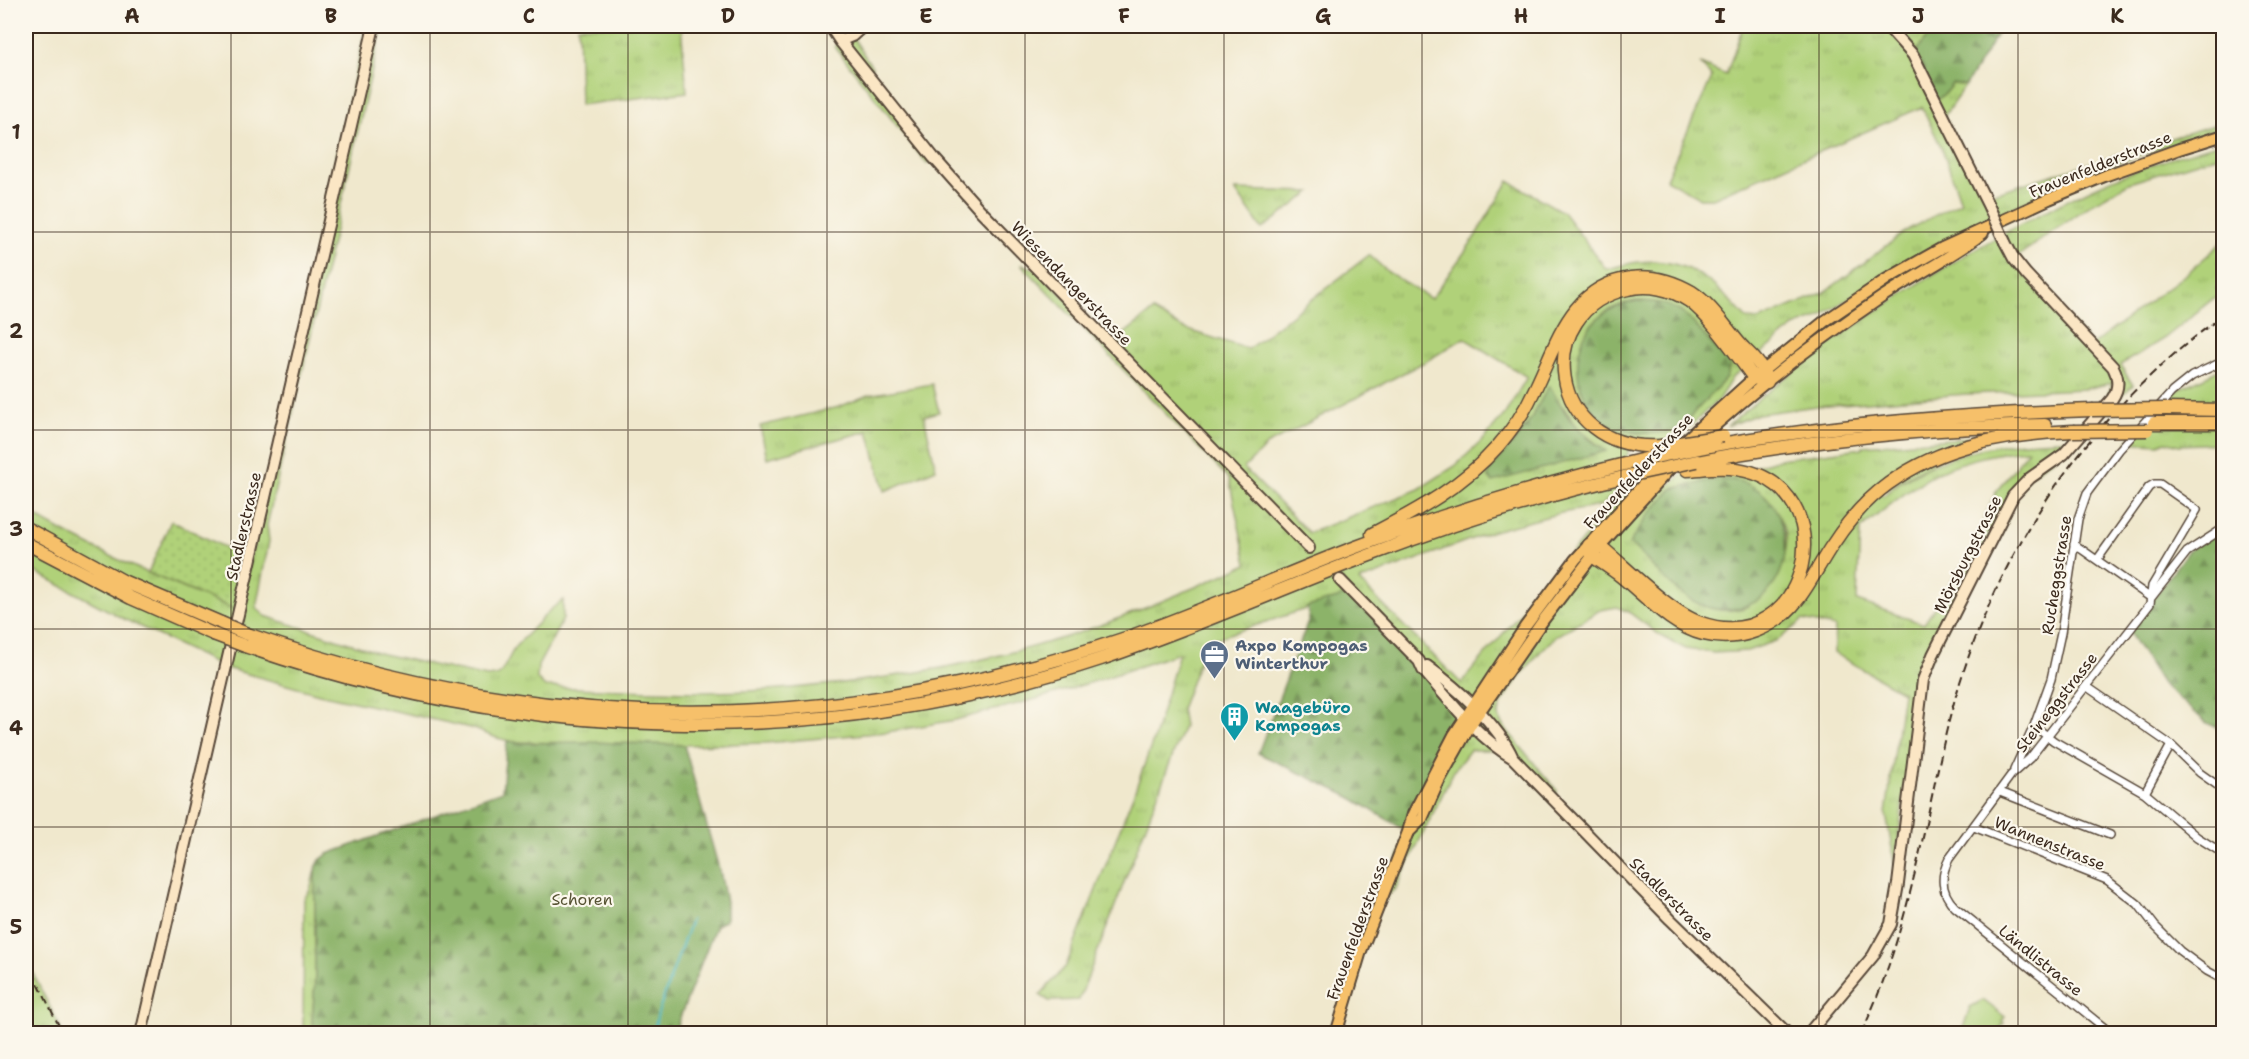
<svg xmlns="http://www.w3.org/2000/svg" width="2249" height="1059" font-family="'Shantell Sans',sans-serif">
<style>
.grass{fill:url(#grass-tufts);stroke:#767e4c;stroke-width:1.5;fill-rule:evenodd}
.forest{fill:url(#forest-firs);stroke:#646e44;stroke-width:1.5}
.park{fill:#b0d179;stroke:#767e4c;stroke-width:1.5}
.garden{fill:url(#garden-dots);stroke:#767e4c;stroke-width:1.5}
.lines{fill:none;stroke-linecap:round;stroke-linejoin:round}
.stream{stroke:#49b8c3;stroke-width:2}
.street-casing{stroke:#564638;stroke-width:10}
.secondary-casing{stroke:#564638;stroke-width:14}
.primary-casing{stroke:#564638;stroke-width:14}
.highway-casing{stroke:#564638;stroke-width:15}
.street{stroke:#fff;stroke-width:7}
.secondary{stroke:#fbe6c4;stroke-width:10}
.primary{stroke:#f6c06b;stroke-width:10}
.highway{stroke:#f6c06b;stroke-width:12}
.rail{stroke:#3b2a1e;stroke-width:2;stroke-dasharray:9 4.5;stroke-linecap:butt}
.secondary-bridge-casing{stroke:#564638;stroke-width:14;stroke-linecap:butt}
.highway-bridge-casing{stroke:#564638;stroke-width:15;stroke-linecap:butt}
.secondary-bridge{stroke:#fbe6c4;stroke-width:10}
.highway-bridge{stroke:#f6c06b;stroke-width:12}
.grid{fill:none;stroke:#3b2a1e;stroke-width:1.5;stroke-opacity:0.55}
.labels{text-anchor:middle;stroke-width:4.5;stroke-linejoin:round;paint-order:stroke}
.street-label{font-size:16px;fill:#3b2a1e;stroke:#fbf7ec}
.service-label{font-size:16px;font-weight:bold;fill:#4e5e75;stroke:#fbf7ec;text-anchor:start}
.culture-label{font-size:16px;font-weight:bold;fill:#0d838f;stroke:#fbf7ec;text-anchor:start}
.park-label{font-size:16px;fill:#585435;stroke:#fbf7ec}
.neatline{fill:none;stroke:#3b2a1e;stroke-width:2}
.grid-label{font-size:20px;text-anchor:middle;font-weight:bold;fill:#3b2a1e}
</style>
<defs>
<pattern id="grass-tufts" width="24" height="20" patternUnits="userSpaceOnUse" patternTransform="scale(1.5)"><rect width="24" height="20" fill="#b0d179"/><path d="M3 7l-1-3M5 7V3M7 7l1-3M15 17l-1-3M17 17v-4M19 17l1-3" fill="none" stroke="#98b468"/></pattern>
<pattern id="forest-firs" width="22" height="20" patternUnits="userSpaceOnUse" patternTransform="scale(1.5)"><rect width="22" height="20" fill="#8cb369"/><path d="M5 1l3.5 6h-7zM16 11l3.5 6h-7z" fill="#749256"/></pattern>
<pattern id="garden-dots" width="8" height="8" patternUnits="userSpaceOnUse" patternTransform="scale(1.5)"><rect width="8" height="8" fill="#b0d179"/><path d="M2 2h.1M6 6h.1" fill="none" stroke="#98b468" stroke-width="1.8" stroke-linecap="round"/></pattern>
</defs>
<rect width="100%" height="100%" fill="#fbf7ec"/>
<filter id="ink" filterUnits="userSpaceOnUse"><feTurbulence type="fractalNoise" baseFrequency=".0167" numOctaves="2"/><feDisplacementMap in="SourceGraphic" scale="12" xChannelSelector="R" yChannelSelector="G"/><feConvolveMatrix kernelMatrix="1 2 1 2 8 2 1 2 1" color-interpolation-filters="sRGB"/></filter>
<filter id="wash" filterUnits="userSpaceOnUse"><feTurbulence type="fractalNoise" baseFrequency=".008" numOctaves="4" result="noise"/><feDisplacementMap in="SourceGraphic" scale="24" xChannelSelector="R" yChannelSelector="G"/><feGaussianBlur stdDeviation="1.35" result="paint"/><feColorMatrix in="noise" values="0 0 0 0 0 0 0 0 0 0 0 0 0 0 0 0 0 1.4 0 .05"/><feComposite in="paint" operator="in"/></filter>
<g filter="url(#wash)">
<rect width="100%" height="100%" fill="#f0e8cd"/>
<path class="grass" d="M 366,26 L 382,26 L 267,525 L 269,541 L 257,602 L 257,608 L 265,616 L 383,654 L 487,677 L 497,676 L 502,671 L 515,647 L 550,610 L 563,600 L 563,619 L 538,666 L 537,679 L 545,687 C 619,689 693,695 767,690 C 868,683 970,667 1066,637 C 1128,617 1188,591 1247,564 L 1229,479 L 1021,264 L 1037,270 L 1111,344 L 1153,311 L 1182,328 L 1248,349 L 1369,255 L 1388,272 L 1431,299 L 1471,243 L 1509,181 L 1563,212 L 1606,269 C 1617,267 1628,263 1639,262 C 1688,256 1716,284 1747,319 L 1759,320 L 1825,292 L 1909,229 L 1961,202 L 1943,151 L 1922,107 L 1713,198 L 1700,198 L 1666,179 L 1712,77 L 1700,64 L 1726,75 L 1743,26 L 1936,26 L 1934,29 L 1936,101 L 1945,93 L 1952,84 L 1966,85 L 1944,116 L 1984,196 L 2223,122 L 2223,127 L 2116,163 L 2058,187 L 1972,226 L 1897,266 L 1822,316 L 1794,327 L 1732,378 L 1719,399 L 1670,445 L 1642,446 L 1629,449 L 1617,493 L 1600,506 L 1561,513 L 1493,531 L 1359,581 L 1461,683 L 1620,496 L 1671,484 L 1687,470 L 1755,473 L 1756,466 L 1779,459 L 1862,448 L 1862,446 L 1977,437 L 1978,443 L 1961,447 L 1879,492 L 1883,496 C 1894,485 1908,477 1922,470 C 1969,446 2018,440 2071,440 L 2052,460 L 2018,483 L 2004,503 L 1933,655 L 1918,678 L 1895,866 L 1886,814 L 1903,692 L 1834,653 L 1835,627 L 1803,620 L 1778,640 L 1747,651 L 1714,653 L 1686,649 L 1664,638 L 1630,613 L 1617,607 L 1600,610 L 1556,636 L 1540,652 L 1517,680 L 1500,706 L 1499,716 L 1501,723 L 1557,791 L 1554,800 L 1499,750 L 1470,750 L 1455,769 L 1396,888 L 1381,902 L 1408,832 L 1350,591 L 1345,596 L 1211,640 L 1200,659 L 1181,709 L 1184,726 L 1079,1000 L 1049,1001 L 1040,995 L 1066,966 L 1136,788 L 1154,738 L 1179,653 L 1099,680 L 1036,699 L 955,720 L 887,732 L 766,743 L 684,745 L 514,742 L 497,738 L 471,728 L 319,694 L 226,668 L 126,620 L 26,567 L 26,510 C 92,552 167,581 238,611 L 313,288 L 307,286 ZM 1625,303 L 1680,311 L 1720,352 L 1684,422 L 1678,430 L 1665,432 L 1631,432 L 1597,415 L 1590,407 L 1581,389 L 1587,331 L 1604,313 ZM 1464,338 L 1527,377 L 1505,414 L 1484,439 L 1455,466 L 1419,489 L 1309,533 L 1244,468 L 1268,444 L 1430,359 ZM 1542,402 L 1563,407 L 1578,428 L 1605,451 L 1513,475 L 1490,470 L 1514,444 ZM 2028,450 L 1996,492 L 1969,554 L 1924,624 L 1857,601 L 1860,529 C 1885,509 1910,487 1939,472 C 1963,460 2003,451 2028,450 ZM 1712,480 C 1720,480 1731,478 1739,482 C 1764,492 1791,518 1786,549 C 1786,553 1752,603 1748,606 C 1742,610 1728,611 1721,610 C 1695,606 1673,587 1655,569 C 1646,560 1641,551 1630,543 L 1672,489 Z
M 578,26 L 681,26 L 687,92 L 580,105 Z
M 830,26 L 863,26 L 852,36 L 872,67 L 866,72 L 934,158 L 927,164 L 835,47 L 840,41 Z
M 2223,142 L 2223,154 L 2129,183 L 2092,204 L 2014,259 L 2092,345 L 2186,274 L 2223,242 L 2223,282 L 2216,289 L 2223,292 L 2223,295 L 2214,298 L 2165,338 L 2120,365 L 2133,385 L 2123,394 L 2108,395 L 2112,383 L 2084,389 L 1966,394 L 1817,406 L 1758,414 L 1727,426 C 1837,331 1959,251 2091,189 C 2133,169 2179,156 2223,142 Z
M 1235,190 L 1311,192 L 1262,229 Z
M 2223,368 L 2223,443 L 2179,445 L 2166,441 L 2159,444 L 2126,442 L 2169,394 Z
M 932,384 L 939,412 L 924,416 L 936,469 L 885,491 L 868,431 L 767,458 L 760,426 L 839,407 L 868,395 Z
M 315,870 L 315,982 L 312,1022 L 315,1033 L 303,1034 L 304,899 L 310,890 Z
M 26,960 L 63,1033 L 29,1033 L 26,1022 Z"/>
<path class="forest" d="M 1936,26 L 2002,26 L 1966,85 L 1952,84 L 1945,93 L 1936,101 L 1913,55 Z
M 1637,301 C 1657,301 1671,304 1688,317 L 1730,365 L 1726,378 L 1678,430 C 1657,434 1634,436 1614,427 C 1579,411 1568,364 1587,331 C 1597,314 1617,304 1637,301 Z
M 1549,386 L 1569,418 L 1588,438 L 1606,451 L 1493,482 L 1488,477 L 1490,470 L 1526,427 Z
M 1712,480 C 1721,480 1730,479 1739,481 C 1798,497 1802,589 1743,607 C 1732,611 1718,611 1707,607 C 1687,601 1669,584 1655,569 C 1646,560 1641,551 1629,544 L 1648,515 L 1672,489 Z
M 2223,528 L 2223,730 L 2207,723 L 2162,684 L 2129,632 L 2187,552 Z
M 1350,591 L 1465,717 L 1408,832 L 1350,797 L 1258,753 L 1309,619 L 1307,607 L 1344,596 Z
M 507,741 L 527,743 L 586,742 L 684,745 L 721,876 L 726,902 L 726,920 L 716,925 L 674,1033 L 315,1033 L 312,1022 L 315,982 L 315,870 L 320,860 L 328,854 L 502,791 Z"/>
<path class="park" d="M 1983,1000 L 2005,1017 L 2002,1021 L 2004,1023 L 1996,1033 L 1958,1033 L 1963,1028 L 1970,1007 Z"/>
<path class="garden" d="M 171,521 L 251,560 L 239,611 L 148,573 Z"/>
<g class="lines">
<path class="stream" d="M 653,1034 L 658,1013 L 691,920"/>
</g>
</g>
<g filter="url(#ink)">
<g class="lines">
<defs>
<path id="street" d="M 2074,544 L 2151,598
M 2097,560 L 2149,487 L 2154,484 L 2160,484 L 2197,510 L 2152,586 L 2150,604 L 2030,758 L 2011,775 L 1949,859 C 1940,876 1941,893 1955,907 L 2112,1034
M 2151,598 L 2187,552 L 2224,528
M 2086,686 L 2171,745 L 2200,773 L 2224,790
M 2034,726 L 2054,741 L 2145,793 L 2197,837 L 2224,854
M 2014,770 L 2034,726 L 2051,679 L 2061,633 L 2078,519 L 2087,493 L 2119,450 L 2172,392 L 2192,376 L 2224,361
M 2000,792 L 2110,835
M 2145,793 L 2171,745
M 1974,827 L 2107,880 L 2138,904 L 2155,926 L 2180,951 L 2207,971 L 2224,980"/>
<path id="secondary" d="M 830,26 L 840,41 L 934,158 L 980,210 L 1309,548
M 1887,26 L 1913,55 L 1989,207
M 840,41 L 852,36 L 863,26
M 1340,580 L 1419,661 L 1423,670 C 1450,701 1477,737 1513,758 L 1670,919 L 1788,1034
M 1427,666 C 1457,688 1498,724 1513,758
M 26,1022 L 29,1034
M 141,1034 L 374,26
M 1808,1034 L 1873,956 L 1891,924 L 1898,884 L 1923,680 L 1933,655 L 2013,496 L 2030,478 L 2064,454 L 2112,399 C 2119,389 2119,378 2113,367 L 2026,274 L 2014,259 L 2005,242"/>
<path id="primary" d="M 1698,441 C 1755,388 1817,341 1882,297 C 1915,275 1951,258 1983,233
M 1680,445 L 1754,378 L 1825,321 L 1887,279 L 1942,248 L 2049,199 L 2107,175 L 2179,149 L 2224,135
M 1409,832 L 1422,819 L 1439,781 L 1471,724 L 1544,619 L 1600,546 L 1674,464
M 1336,1034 L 1361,951 L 1408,832 L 1413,814 L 1454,735 L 1525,627 L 1575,560 L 1659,467"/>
<path id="highway" d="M 2166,409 L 2224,410
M 2154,423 L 2224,423
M 1714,445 C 1840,423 1965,414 2092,410
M 1661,446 C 1544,453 1532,308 1628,289 C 1649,284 1671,289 1689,301 C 1711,317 1737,356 1754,378 L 1767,382
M 1697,461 C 1812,440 1928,428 2045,425
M 1687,470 C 1704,469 1721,466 1737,469 C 1850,487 1808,660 1701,623 C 1670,613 1626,567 1600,546 L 1589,545 L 1592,556 C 1601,562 1610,568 1618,574 C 1645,595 1669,625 1703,634 C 1740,643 1777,628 1799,598 C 1812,581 1821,561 1833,544 C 1848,521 1866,500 1888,484 C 1943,444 2007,434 2073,431
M 26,528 L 125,582 L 221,623
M 1372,534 C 1418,510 1463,486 1498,446 C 1512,430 1524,413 1533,393 C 1557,346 1568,287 1631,278 C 1652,275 1673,281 1692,292 C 1712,305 1725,327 1741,345 C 1748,353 1757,359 1762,369 C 1764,373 1766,377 1767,382
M 26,543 L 131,598 L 213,634
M 247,634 C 539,737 833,737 1126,638 C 1204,611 1279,576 1356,547 C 1452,511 1549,482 1649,458
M 245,646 C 524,743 819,752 1101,659 C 1193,628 1280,589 1370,555 C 1456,522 1543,496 1632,475"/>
</defs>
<use href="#street" class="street-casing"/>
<use href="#secondary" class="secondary-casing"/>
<use href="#primary" class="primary-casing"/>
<use href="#highway" class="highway-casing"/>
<use href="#street" class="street"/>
<use href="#secondary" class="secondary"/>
<use href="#primary" class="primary"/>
<use href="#highway" class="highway"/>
<path class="rail" d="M 26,959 L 63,1034
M 1861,1034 C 1907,936 1921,841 1945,737 C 1985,567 2081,417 2224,315"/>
<defs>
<path id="secondary-bridge" d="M 1989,207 L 2005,242"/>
<path id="highway-bridge" d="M 2092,410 L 2166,409
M 2073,431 L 2147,430
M 1661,446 L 1723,436
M 1649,458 L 1714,445
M 1632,475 L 1697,461
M 221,623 L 247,634
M 213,634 L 245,646"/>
</defs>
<use href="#secondary-bridge" class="secondary-bridge-casing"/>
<use href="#highway-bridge" class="highway-bridge-casing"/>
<use href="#secondary-bridge" class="secondary-bridge"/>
<use href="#highway-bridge" class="highway-bridge"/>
</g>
</g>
<path class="grid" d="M 231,26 L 231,1034M 430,26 L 430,1034M 628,26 L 628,1034M 827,26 L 827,1034M 1025,26 L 1025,1034M 1224,26 L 1224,1034M 1422,26 L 1422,1034M 1621,26 L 1621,1034M 1819,26 L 1819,1034M 2018,26 L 2018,1034M 26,232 L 2224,232M 26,430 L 2224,430M 26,629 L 2224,629M 26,827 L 2224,827"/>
<defs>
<symbol id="office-pin" viewBox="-11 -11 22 30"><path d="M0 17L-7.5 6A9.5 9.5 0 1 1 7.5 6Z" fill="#5c6f8a" stroke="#fbf7ec"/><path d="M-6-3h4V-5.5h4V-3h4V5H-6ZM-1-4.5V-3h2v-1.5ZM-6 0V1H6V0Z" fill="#fff"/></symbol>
<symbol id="building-pin" viewBox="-11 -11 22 30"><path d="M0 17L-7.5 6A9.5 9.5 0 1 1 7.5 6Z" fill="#0f9aa8" stroke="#fbf7ec"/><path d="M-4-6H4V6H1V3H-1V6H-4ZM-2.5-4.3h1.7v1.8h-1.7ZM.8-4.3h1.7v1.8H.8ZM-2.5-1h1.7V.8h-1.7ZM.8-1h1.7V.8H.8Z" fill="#fff"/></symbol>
</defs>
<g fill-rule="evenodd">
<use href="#office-pin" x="1198" y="638" width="33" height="45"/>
<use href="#building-pin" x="1218" y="700" width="33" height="45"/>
</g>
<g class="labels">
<g class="street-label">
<text transform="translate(2100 164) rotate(-22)" y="6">Frauenfelderstrasse</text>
<text transform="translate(1072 283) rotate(46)" y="6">Wiesendangerstrasse</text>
<text transform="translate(1638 471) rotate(-47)" y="6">Frauenfelderstrasse</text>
<text transform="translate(243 526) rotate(-77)" y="6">Stadlerstrasse</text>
<text transform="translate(1967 554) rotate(-63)" y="6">Mörsburgstrasse</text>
<text transform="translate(2056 575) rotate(-81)" y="6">Rucheggstrasse</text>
<text transform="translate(2056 702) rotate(-52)" y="6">Steineggstrasse</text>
<text transform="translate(2050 843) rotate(22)" y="6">Wannenstrasse</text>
<text transform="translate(1672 899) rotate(45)" y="6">Stadlerstrasse</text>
<text transform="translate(1357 928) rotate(-70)" y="6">Frauenfelderstrasse</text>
<text transform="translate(2041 960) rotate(39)" y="6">Ländlistrasse</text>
</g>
<g class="service-label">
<text x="1235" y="651">Axpo Kompogas<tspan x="1235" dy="18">Winterthur</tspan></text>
</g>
<g class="culture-label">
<text x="1255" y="713">Waagebüro<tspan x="1255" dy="18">Kompogas</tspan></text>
</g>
<g class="park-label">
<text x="582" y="905">Schoren</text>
</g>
</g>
<rect width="2249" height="1059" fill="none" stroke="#fbf7ec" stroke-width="66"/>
<rect x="33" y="33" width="2183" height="993" class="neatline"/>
<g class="grid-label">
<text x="132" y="23">A</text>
<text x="331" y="23">B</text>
<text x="529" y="23">C</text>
<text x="728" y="23">D</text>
<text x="926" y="23">E</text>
<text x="1124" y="23">F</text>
<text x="1323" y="23">G</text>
<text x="1521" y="23">H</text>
<text x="1720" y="23">I</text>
<text x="1918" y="23">J</text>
<text x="2117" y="23">K</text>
<text x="16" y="139">1</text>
<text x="16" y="338">2</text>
<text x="16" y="536">3</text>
<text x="16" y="735">4</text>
<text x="16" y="934">5</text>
</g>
</svg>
